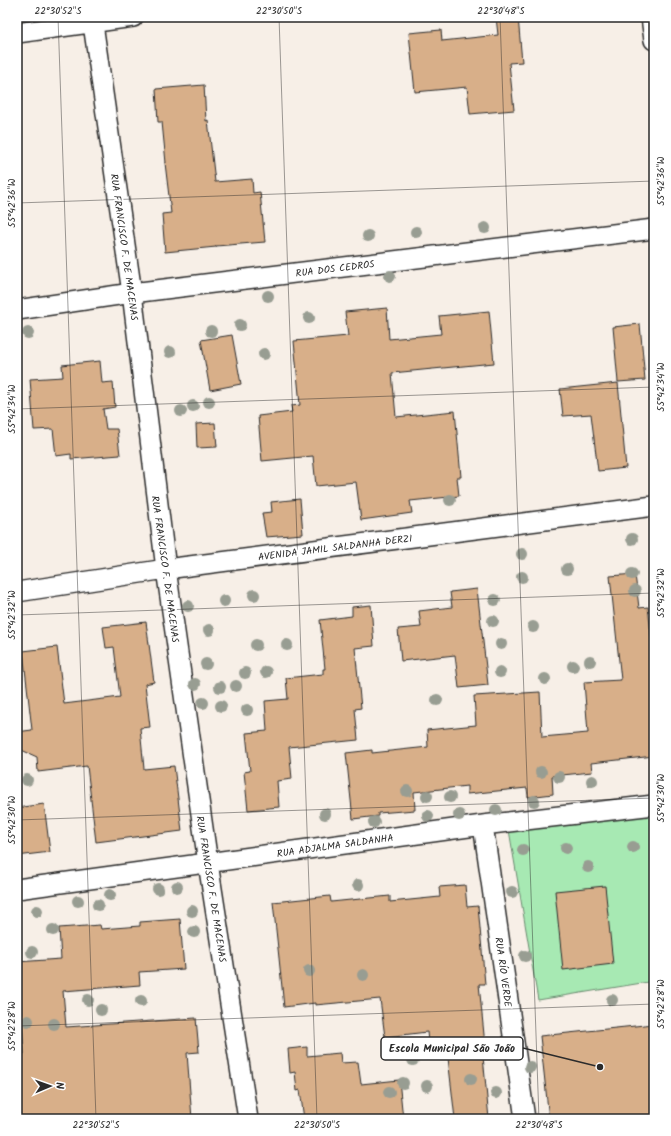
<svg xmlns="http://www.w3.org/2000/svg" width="671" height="1136" font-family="Kalam,sans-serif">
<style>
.green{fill:#a7e9b3;stroke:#698a6f}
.building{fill:#d8af89;stroke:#2b2b2b}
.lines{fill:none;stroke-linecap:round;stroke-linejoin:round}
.street-casing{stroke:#2b2b2b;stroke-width:22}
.street{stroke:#fff;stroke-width:19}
.tree{fill:#989d92}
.ticks{fill:none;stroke:#2b2b2b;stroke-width:1;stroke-opacity:0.45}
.labels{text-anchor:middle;stroke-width:4;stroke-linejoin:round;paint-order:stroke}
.street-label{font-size:10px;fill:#2b2b2b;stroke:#fff}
.leader{fill:none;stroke:#2b2b2b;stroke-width:1.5}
.callout-dot{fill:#2b2b2b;stroke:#fff;stroke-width:1.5}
.callout{fill:#fff;stroke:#2b2b2b;stroke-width:1.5}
.callout-label{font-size:11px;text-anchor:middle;font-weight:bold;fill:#2b2b2b}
.neatline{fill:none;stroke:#2b2b2b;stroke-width:1.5}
.ticks-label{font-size:10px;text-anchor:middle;fill:#2b2b2b}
</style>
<rect width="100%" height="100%" fill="#f7efe7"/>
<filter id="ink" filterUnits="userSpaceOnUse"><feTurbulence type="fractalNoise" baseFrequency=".025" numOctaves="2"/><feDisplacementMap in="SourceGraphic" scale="8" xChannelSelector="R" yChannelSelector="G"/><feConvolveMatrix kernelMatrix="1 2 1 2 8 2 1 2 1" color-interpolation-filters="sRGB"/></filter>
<g filter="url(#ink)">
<path class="green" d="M 654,809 L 654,981 L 538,1000 L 509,830 Z"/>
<path class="building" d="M 496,17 L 518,17 L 522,62 L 509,63 L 514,110 L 470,114 L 467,87 L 415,92 L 409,33 L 441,30 L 442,41 L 498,35 Z
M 204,85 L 206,121 L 208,120 L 215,182 L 252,179 L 253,193 L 260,192 L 265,242 L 216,246 L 216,247 L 165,252 L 162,214 L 171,213 L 165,163 L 166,163 L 162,122 L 158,122 L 156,89 Z
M 387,308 L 389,339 L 441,334 L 439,316 L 489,311 L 494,363 L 392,373 L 396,417 L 455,411 L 461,477 L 457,477 L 459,496 L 410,501 L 412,513 L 361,520 L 356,482 L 316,486 L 313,456 L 262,461 L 258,416 L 292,412 L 291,406 L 300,405 L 294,341 L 348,336 L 345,312 Z
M 640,324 L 645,380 L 618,382 L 613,327 Z
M 232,335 L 241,384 L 210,390 L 201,340 Z
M 100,361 L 102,383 L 113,382 L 115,407 L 103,409 L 106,429 L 117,429 L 120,455 L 71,459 L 71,454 L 56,456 L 53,429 L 34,430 L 30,379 L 63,377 L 62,365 Z
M 618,383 L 626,468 L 598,471 L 591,414 L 563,416 L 560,389 Z
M 215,423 L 217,447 L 197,448 L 196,424 Z
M 300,499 L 303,534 L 266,537 L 262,513 L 272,512 L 271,502 Z
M 635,574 L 639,608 L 648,607 L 652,644 L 654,644 L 654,756 L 591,763 L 592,772 L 552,776 L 553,794 L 528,797 L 527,788 L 467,794 L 467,786 L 414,792 L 415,810 L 378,813 L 378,816 L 353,819 L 346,753 L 372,750 L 372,753 L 428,747 L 427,730 L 476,725 L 474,696 L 540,692 L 542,737 L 588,733 L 584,682 L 621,680 L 610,576 Z
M 477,589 L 488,685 L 459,688 L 455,655 L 401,661 L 398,629 L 421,627 L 419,611 L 452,607 L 450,592 Z
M 371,605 L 374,646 L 355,648 L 361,708 L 355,709 L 358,740 L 289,747 L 292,779 L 277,781 L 279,807 L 248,810 L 244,772 L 250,771 L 246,733 L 267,731 L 265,701 L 288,699 L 286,678 L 323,674 L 323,669 L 325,669 L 320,620 L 352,616 L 352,607 Z
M 146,622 L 154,682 L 145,684 L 150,727 L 140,728 L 144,769 L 174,766 L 182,831 L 96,842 L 87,766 L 38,772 L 37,757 L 17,748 L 17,732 L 32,730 L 23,651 L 57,647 L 64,704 L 120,697 L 114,647 L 106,648 L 103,627 Z
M 44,804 L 50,852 L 17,856 L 17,808 Z
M 465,885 L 467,907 L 478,906 L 485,984 L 479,984 L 485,1045 L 482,1046 L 489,1119 L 455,1119 L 447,1049 L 429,1051 L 427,1032 L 385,1037 L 380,999 L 315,1005 L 315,1003 L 284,1007 L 279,958 L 273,902 L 330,896 L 331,902 L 390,896 L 390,902 L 440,897 L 439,887 Z
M 605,886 L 613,964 L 563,970 L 555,891 Z
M 180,919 L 184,969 L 139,972 L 140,985 L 63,991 L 66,1027 L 196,1018 L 199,1052 L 187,1053 L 192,1119 L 17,1119 L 17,1055 L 24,1054 L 20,990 L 17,991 L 17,962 L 61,959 L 59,928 L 100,925 L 101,929 L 140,926 L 140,922 Z
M 654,1024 L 654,1119 L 549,1119 L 540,1036 Z
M 307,1047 L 307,1056 L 340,1053 L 341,1063 L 358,1062 L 361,1084 L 399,1080 L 403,1119 L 304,1119 L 300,1090 L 297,1091 L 295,1072 L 290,1073 L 288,1049 Z"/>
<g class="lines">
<defs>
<path id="street" d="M 92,17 L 132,293 L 166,569 L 208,863 L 248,1119
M 651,17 L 654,40
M 17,33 L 133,17
M 17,310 L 132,293 L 654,229
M 17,592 L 166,569 L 654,506
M 483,825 L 525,1119
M 17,889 L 483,825 L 654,805"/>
</defs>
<use href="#street" class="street-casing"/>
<use href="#street" class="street"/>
</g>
<g class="tree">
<circle cx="485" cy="228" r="6"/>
<circle cx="416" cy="232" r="6"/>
<circle cx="368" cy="236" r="6"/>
<circle cx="390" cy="276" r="6"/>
<circle cx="268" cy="296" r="6"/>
<circle cx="309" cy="318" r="6"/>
<circle cx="240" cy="325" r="6"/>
<circle cx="211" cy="331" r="6"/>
<circle cx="28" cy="333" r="6"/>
<circle cx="170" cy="352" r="6"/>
<circle cx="264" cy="354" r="6"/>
<circle cx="209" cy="402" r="6"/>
<circle cx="193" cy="406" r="6"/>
<circle cx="181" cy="411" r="6"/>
<circle cx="450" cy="500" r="6"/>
<circle cx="632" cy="539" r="6"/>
<circle cx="522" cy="554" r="6"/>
<circle cx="567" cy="569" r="6"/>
<circle cx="632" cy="574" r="6"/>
<circle cx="522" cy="577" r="6"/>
<circle cx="635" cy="591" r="6"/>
<circle cx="254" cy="595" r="6"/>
<circle cx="495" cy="600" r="6"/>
<circle cx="224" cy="601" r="6"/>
<circle cx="188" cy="606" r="6"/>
<circle cx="493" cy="621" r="6"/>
<circle cx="533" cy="627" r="6"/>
<circle cx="209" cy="630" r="6"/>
<circle cx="501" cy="644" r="6"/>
<circle cx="256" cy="645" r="6"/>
<circle cx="287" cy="645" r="6"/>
<circle cx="590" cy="661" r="6"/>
<circle cx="206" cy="664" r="6"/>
<circle cx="573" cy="666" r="6"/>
<circle cx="266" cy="672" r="6"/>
<circle cx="500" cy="672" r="6"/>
<circle cx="245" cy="673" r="6"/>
<circle cx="545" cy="679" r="6"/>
<circle cx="195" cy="684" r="6"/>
<circle cx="236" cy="686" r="6"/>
<circle cx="220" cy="687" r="6"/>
<circle cx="437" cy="700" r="6"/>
<circle cx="203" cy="703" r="6"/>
<circle cx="221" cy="706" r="6"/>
<circle cx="247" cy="710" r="6"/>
<circle cx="541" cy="772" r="6"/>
<circle cx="559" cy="777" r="6"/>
<circle cx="27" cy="780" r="6"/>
<circle cx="592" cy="781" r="6"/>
<circle cx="407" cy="791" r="6"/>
<circle cx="427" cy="796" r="6"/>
<circle cx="450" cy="797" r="6"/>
<circle cx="534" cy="801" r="6"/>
<circle cx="496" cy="810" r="6"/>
<circle cx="325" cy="814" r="6"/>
<circle cx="459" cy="815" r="6"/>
<circle cx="428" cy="816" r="6"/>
<circle cx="374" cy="822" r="6"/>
<circle cx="633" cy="847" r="6"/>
<circle cx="566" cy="848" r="6"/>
<circle cx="523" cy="850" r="6"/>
<circle cx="588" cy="867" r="6"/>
<circle cx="358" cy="885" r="6"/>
<circle cx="177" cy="887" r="6"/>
<circle cx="158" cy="889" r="6"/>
<circle cx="512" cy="892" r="6"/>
<circle cx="110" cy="895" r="6"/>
<circle cx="78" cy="901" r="6"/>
<circle cx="98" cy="905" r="6"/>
<circle cx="37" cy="911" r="6"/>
<circle cx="192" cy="911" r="6"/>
<circle cx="53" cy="930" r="6"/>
<circle cx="194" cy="932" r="6"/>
<circle cx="32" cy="952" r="6"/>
<circle cx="525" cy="956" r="6"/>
<circle cx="309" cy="971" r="6"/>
<circle cx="363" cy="975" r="6"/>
<circle cx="88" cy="1000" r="6"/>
<circle cx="612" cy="1000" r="6"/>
<circle cx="141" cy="1001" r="6"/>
<circle cx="101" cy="1010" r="6"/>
<circle cx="28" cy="1021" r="6"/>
<circle cx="54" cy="1024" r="6"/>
<circle cx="413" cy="1060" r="6"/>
<circle cx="530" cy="1067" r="6"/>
<circle cx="471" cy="1079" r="6"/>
<circle cx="403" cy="1083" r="6"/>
<circle cx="427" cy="1086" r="6"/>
<circle cx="389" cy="1092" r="6"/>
<circle cx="496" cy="1093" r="6"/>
</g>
</g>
<path class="ticks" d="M 58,17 L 96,1119M 279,17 L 317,1119M 500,17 L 539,1119M 17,203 L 654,181M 17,409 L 654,387M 17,615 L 654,593M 17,820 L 654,798M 17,1026 L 654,1004"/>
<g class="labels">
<g class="street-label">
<text transform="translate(125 247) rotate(82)" y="4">RUA FRANCISCO F. DE MACENAS</text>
<text transform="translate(335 268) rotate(-7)" y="4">RUA DOS CEDROS</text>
<text transform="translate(335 547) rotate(-7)" y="4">AVENIDA JAMIL SALDANHA DERZI</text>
<text transform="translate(166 569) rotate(82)" y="4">RUA FRANCISCO F. DE MACENAS</text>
<text transform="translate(335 845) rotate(-8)" y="4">RUA ADJALMA SALDANHA</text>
<text transform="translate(212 889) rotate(81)" y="4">RUA FRANCISCO F. DE MACENAS</text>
<text transform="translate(504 972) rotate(82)" y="4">RUA RÍO VERDE</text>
</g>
</g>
<path class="leader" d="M600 1067L523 1048"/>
<circle class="callout-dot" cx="600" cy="1067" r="4"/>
<rect class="callout" x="381" y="1037" width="142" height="23" rx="4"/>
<g class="callout-label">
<text x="452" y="1052">Escola Municipal São João</text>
</g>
<rect width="671" height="1136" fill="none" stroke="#fff" stroke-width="44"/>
<g transform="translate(50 1086) rotate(88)" stroke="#ffffff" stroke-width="3" paint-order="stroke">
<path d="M0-3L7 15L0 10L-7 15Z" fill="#2b2b2b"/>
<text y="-6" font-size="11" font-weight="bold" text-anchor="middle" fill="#2b2b2b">N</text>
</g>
<rect x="22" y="22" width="627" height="1092" class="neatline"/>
<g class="ticks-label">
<text x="58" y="14">22°30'52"S</text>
<text x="279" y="14">22°30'50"S</text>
<text x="501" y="14">22°30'48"S</text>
<text transform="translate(660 181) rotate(-90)" y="4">55°42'36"W</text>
<text transform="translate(11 203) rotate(-90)" y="4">55°42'36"W</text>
<text transform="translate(660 387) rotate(-90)" y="4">55°42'34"W</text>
<text transform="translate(11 409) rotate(-90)" y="4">55°42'34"W</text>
<text transform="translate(660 593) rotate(-90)" y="4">55°42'32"W</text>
<text transform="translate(11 615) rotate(-90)" y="4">55°42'32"W</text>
<text transform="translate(660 798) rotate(-90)" y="4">55°42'30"W</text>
<text transform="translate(11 820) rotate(-90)" y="4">55°42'30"W</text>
<text transform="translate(660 1004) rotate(-90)" y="4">55°42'28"W</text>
<text transform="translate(11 1026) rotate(-90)" y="4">55°42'28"W</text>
<text x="96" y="1128">22°30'52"S</text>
<text x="317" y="1128">22°30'50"S</text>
<text x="539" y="1128">22°30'48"S</text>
</g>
</svg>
